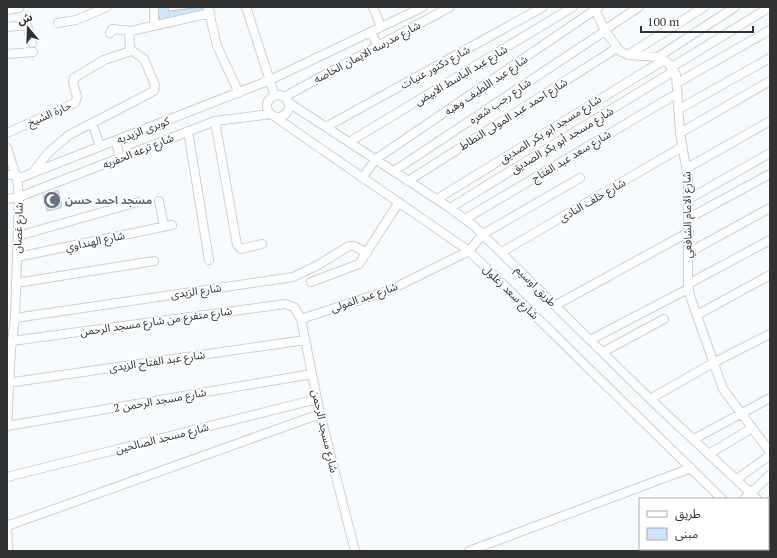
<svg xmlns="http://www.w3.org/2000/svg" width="777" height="558" font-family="'PT Serif','Noto Sans Arabic',serif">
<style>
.building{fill:#cce5fa;stroke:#c0c3c5}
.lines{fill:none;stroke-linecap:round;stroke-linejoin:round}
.minor-casing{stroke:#cdd0d2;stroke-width:10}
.minor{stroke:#fff;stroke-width:8}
.labels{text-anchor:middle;stroke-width:3.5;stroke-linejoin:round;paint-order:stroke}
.street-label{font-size:11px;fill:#303132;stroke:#fff}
.worship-label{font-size:11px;font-weight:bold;fill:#5b616d;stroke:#fff;text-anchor:start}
</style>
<rect width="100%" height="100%" fill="#f8fbfd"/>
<path class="building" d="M 168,7 L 169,11 L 202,7 L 203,13 L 160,21 L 157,8 Z
M 58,190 L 62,205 L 60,208 L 47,211 L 43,195 Z"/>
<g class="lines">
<defs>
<path id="minor" d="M 154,7 L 154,26
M 208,7 L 217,46 L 239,93
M 246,7 L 275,96
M 373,7 L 381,27
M 594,7 L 605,31 L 620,51 L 628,55 L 658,57 L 668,63 L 676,75 L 680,133 L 688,178 L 688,284 L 690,296 L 723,389 L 770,452
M 7,10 L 19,8
M 58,23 L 76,20 L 107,7
M 7,27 L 27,25 L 32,43
M 604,30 L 639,7
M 371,32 L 378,46
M 110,33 L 112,29 L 131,31
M 7,54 L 33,52
M 628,55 L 704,7
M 658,57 L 735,7
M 672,67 L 770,7
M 677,83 L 770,30
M267 106a11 11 0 1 1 22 0a11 11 0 1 1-22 0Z
M 284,97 L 450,7
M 289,103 L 450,208 L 474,226 L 650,399 L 757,499
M 679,109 L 770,58
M 275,117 L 469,251 L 722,499
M 215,121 L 237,245 L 241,249 L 262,244
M 92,123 L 100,146
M 326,127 L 543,7
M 188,131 L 209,260
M 7,133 L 75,103 L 77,97 L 73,83 L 74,78 L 104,60 L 131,51
M 680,133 L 770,81
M 115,141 L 121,158
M 349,142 L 573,7
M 7,148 L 17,179 L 19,197 L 15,318 L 11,349 L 7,427
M 687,168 L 770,121
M 394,171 L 605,31
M 33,172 L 49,152 L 69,135 L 154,91 L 155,85 L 144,59 L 130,49 L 129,34 L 131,31 L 210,13
M 7,175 L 16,175
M 362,178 L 376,159 L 599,7
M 17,179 L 270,80 L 423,7
M 408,181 L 617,48
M 7,199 L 19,197 L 215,121 L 271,114
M 437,199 L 664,60
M 689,199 L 770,153
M 159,201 L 164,226
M 450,208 L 674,71
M 689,218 L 770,174
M 465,219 L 678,93
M 18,236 L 138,202
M 502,252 L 682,147
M 688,253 L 770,208
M 17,257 L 172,225
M 311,282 L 359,264 L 399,202
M 16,283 L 154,261
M 688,284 L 770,240
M 556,305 L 689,232
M 697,315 L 770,275
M 15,318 L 293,277 L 318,265 L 349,246 L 354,246 L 367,253
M 301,319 L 390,290 L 469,251 L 483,234 L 580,178
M 590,340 L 688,289
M 12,341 L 285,304 L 294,307 L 301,319 L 320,414 L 355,551
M 603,352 L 664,319
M 7,383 L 305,340
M 650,399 L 713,363 L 770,334
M 7,426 L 312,374
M 694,439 L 770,398
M 709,454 L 752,428
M 7,477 L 317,399
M 737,479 L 770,455
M 744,499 L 770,475
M 768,510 L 770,512
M 7,524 L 8,551
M 7,526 L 320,414
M 768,545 L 770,548
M 469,551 L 691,468"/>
</defs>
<use href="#minor" class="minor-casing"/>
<use href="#minor" class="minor"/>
</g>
<defs>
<symbol id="mosque-disc" viewBox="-11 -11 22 22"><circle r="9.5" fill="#6b7280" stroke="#fff"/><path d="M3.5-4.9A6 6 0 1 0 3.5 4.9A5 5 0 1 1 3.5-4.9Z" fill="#fff"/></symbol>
</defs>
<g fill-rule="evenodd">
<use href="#mosque-disc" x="42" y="190" width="20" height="20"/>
</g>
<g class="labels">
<g class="street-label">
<text transform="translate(367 52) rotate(-28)" y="4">شارع مدرسه الايمان الخاصه</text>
<text transform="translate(435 67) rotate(-29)" y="4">شارع دكتور عنيات</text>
<text transform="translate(461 75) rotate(-31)" y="4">شارع عبد الباسط الابيض</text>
<text transform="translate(486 85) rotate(-34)" y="4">شارع عبد اللطيف وهبه</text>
<text transform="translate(500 101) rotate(-34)" y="4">شارع رجب شعره</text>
<text transform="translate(49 114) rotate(-24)" y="4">حارة الشيخ</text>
<text transform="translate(513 114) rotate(-32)" y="4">شارع احمد عبد المولى النطاط</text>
<text transform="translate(550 129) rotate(-32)" y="4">شارع مسجد ابو بكر الصديق</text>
<text transform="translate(143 130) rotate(-21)" y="4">كوبرى الزيديه</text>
<text transform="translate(562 140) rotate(-31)" y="4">شارع مسجد أبو بكر الصديق</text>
<text transform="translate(138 151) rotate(-22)" y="4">شارع ترعه الحفريه</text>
<text transform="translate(571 156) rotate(-31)" y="4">شارع سعد عبد الفتاح</text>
<text transform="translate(592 200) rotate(-30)" y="4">شارع خلف النادى</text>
<text transform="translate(687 215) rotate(-91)" y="4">شارع الامام الشافعي</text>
<text transform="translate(18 228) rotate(-88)" y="4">شارع غصان</text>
<text transform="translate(95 241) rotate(-12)" y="4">شارع الهنداوي</text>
<text transform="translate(536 286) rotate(45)" y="4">طريق اوسيم</text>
<text transform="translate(196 291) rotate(-8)" y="4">شارع الزيدى</text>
<text transform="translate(511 292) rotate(44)" y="4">شارع سعد زغلول</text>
<text transform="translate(364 297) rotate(-19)" y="4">شارع عبد المولى</text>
<text transform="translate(156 321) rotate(-8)" y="4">شارع متفرع من شارع مسجد الرحمن</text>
<text transform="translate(157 361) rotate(-8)" y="4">شارع عبد الفتاح الزيدى</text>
<text transform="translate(160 400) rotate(-10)" y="4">شارع مسجد الرحمن 2</text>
<text transform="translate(325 431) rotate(77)" y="4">شارع مسجد الرحمن</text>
<text transform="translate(162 438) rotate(-14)" y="4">شارع مسجد الصالحين</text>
</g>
<g class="worship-label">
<text x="65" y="204">مسجد احمد حسن</text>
</g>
</g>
<rect width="777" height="558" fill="none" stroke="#303132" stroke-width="16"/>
<rect x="639" y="498" width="130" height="52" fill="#ffffff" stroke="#acadad"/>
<rect x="647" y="511" width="20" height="6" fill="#ffffff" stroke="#acadad"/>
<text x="675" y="518" font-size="12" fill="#303132">طريق</text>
<rect x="647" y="528" width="20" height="12" fill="#cce5fa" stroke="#acadad"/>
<text x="675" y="538" font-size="12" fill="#303132">مبنى</text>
<g transform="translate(28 28) rotate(341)" stroke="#ffffff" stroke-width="3" paint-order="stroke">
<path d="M0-3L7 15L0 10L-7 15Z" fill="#303132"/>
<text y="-6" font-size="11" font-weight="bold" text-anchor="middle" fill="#303132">ش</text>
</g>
<path d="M641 26v6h112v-6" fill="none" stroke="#303132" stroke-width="2"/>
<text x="647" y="26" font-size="12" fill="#303132" stroke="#ffffff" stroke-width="3" paint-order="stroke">100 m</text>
</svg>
